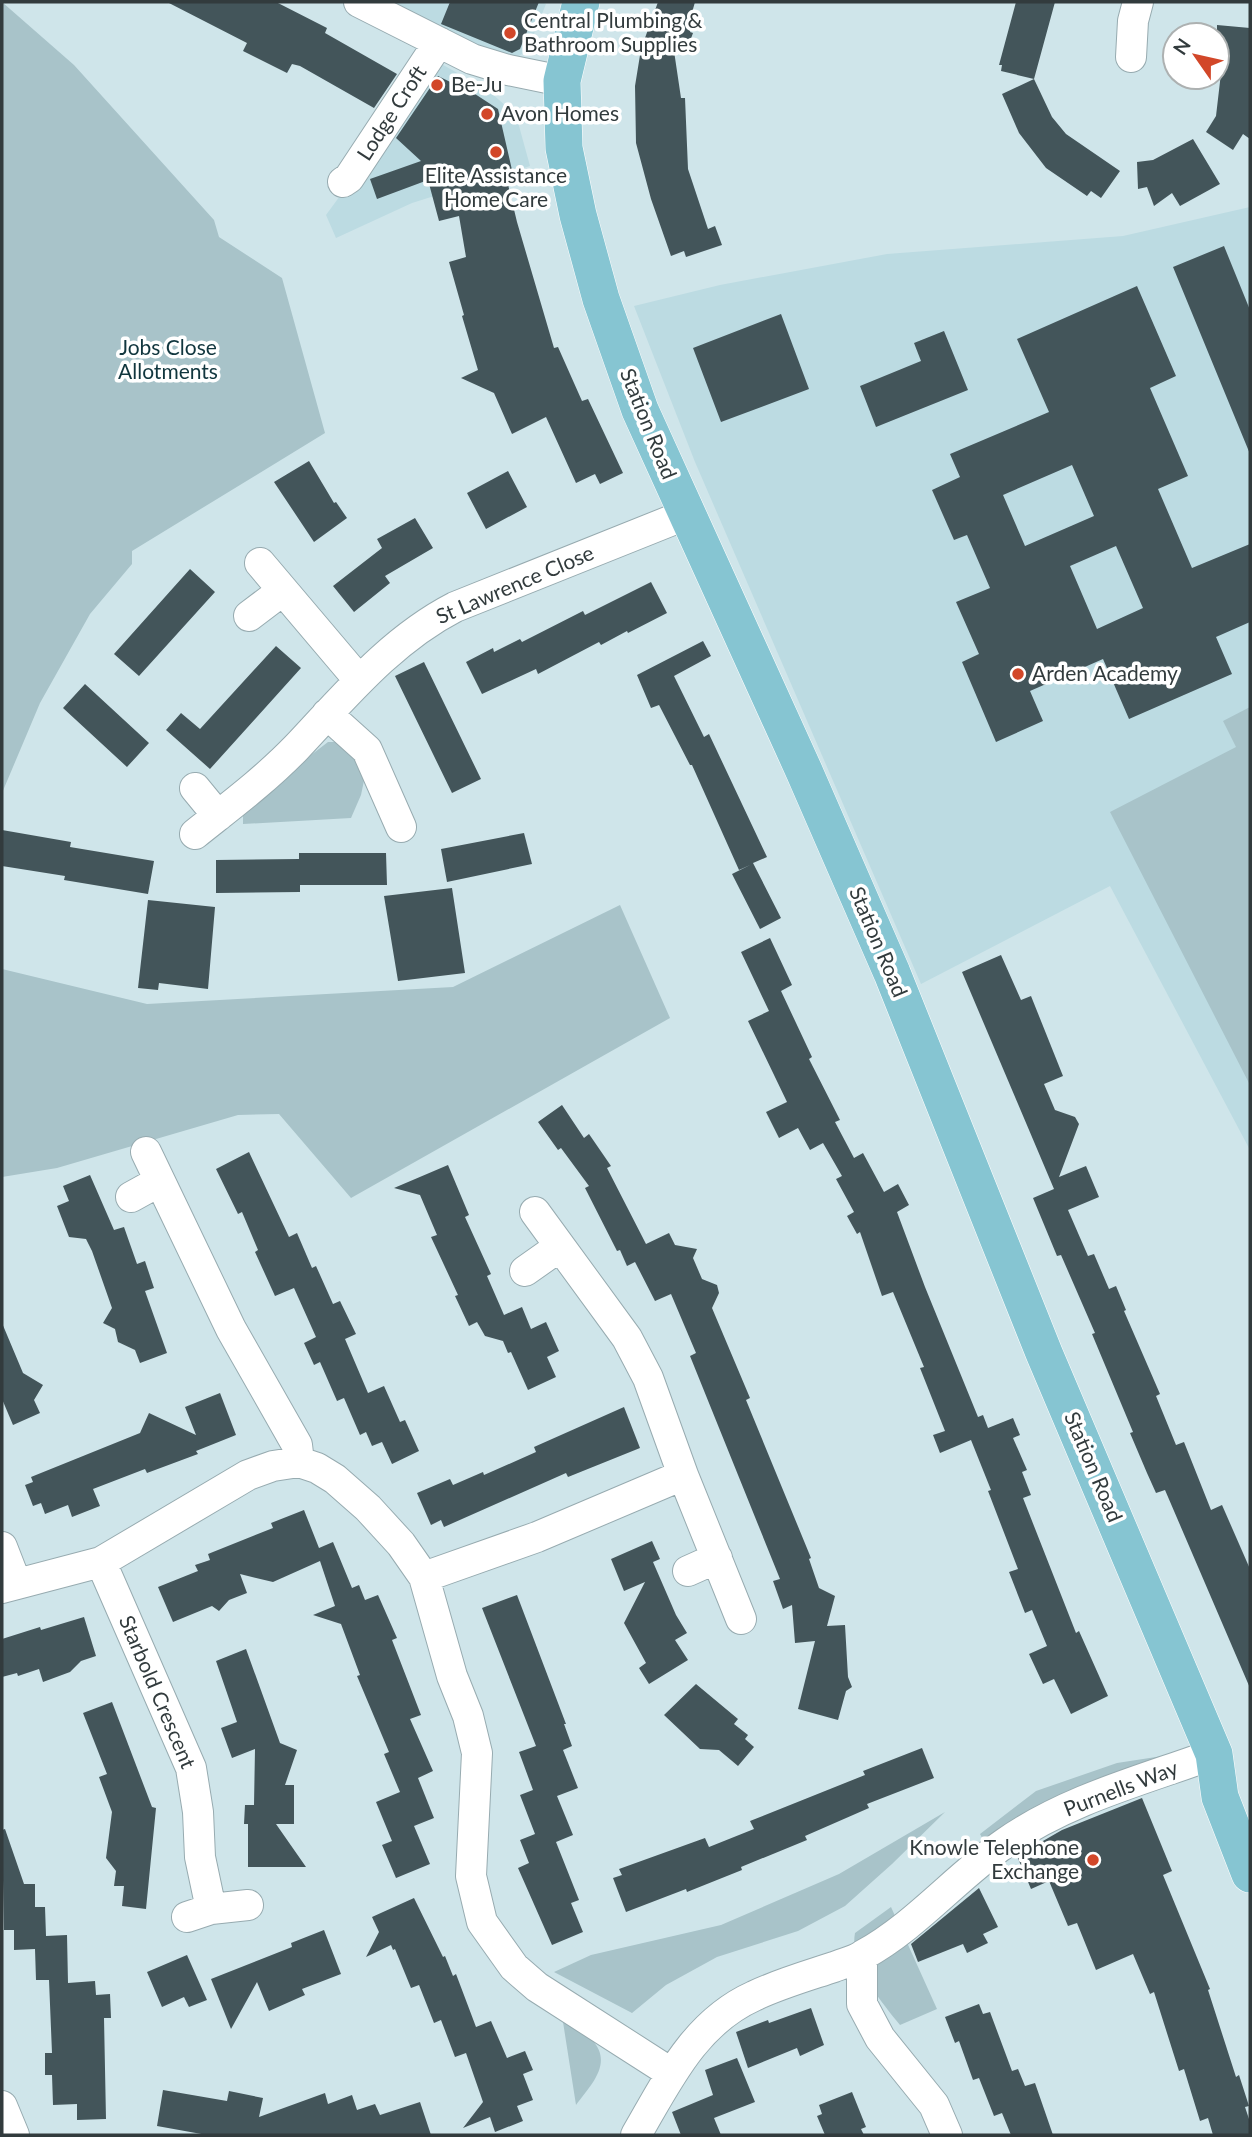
<svg xmlns="http://www.w3.org/2000/svg" width="1252" height="2137" font-family="Lato,sans-serif">
<style>
.built{fill:#bcdbe2}
.green{fill:#a8c3c9}
.building{fill:#43555a;fill-rule:evenodd}
.lines{fill:none;stroke-linecap:round;stroke-linejoin:round}
.minor-casing{stroke:#97abb0;stroke-width:32}
.major-casing{stroke:#fff;stroke-width:38}
.minor{stroke:#fff;stroke-width:30}
.major{stroke:#86c5d2;stroke-width:37}
.poi-dot{fill:#d24729;stroke:#fff;stroke-width:2.5}
.labels{text-anchor:middle;stroke-width:7;stroke-linejoin:round;paint-order:stroke}
.poi-label{font-size:21px;fill:#323b3d;stroke:#fff;text-anchor:start}
.street-label{font-size:21px;fill:#323b3d;stroke:#fff}
.park-label{font-size:21px;fill:#11363e;stroke:#fff}
</style>
<rect width="100%" height="100%" fill="#cfe5ea"/>
<path class="built" d="M 391,2 L 542,2 L 546,4 L 527,51 L 512,60 L 389,8 Z
M 438,62 L 489,91 L 516,115 L 530,166 L 412,203 L 336,238 L 326,215 Z
M 1250,207 L 1250,1150 L 1110,886 L 921,984 L 695,462 L 634,306 L 720,285 L 887,254 L 1123,236 Z"/>
<path class="green" d="M 2,2 L 74,65 L 214,220 L 219,237 L 282,278 L 325,433 L 132,551 L 132,564 L 90,614 L 40,703 L 2,793 Z
M 1250,707 L 1250,1085 L 1110,812 L 1236,747 L 1223,721 Z
M 328,742 L 344,742 L 366,771 L 361,795 L 351,818 L 243,824 L 243,814 L 298,765 Z
M 620,905 L 670,1018 L 351,1198 L 279,1114 L 238,1115 L 57,1168 L 2,1177 L 2,969 L 147,1004 L 453,987 Z
M 1169,1755 L 993,1858 L 980,1834 L 1036,1791 L 1117,1763 Z
M 945,1812 L 892,1864 L 845,1906 L 798,1931 L 717,1957 L 666,1985 L 632,2013 L 554,1972 L 591,1955 L 721,1925 L 839,1874 Z
M 891,1907 L 937,2009 L 900,2025 C 881,2001 849,1964 855,1933 Z
M 563,2022 C 572,2027 585,2033 592,2040 C 614,2063 590,2086 576,2105 Z"/>
<path class="building" d="M 167,2 L 276,2 L 327,28 L 325,33 L 397,74 L 374,108 L 300,66 L 292,64 L 287,73 L 243,51 L 247,43 Z
M 450,2 L 539,2 L 520,49 L 512,53 L 441,24 Z
M 658,2 L 695,2 L 688,27 L 691,28 L 690,32 L 693,33 L 685,55 L 674,51 L 681,98 L 685,98 L 688,169 L 708,229 L 715,226 L 722,245 L 686,257 L 684,251 L 671,256 L 651,199 L 636,143 L 635,86 L 641,49 Z
M 1016,2 L 1055,2 L 1034,79 L 1001,71 L 1002,65 L 999,65 Z
M 1217,25 L 1250,28 L 1250,139 L 1243,134 L 1233,150 L 1206,132 L 1216,116 L 1223,56 L 1217,56 Z
M 438,76 L 475,94 L 498,109 L 512,170 L 505,172 L 517,222 L 554,348 L 558,347 L 582,401 L 588,399 L 623,473 L 600,484 L 595,474 L 576,483 L 546,417 L 512,434 L 494,393 L 461,378 L 478,370 L 462,316 L 464,315 L 449,262 L 466,257 L 459,216 L 439,221 L 428,180 L 377,199 L 370,179 L 421,161 L 396,138 Z
M 1034,79 L 1052,117 L 1066,134 L 1120,171 L 1101,198 L 1091,191 L 1087,196 L 1046,168 L 1019,133 L 1002,94 Z
M 1193,139 L 1220,184 L 1180,206 L 1172,193 L 1154,206 L 1147,187 L 1138,189 L 1137,162 L 1153,160 Z
M 1224,246 L 1250,310 L 1250,454 L 1173,267 Z
M 1137,286 L 1176,376 L 1150,388 L 1188,476 L 1158,489 L 1192,568 L 1250,544 L 1250,622 L 1216,637 L 1232,674 L 1129,719 L 1103,659 L 1030,691 L 1043,721 L 996,742 L 962,662 L 979,654 L 956,602 L 990,588 L 967,535 L 954,540 L 932,490 L 960,477 L 950,454 L 1049,412 L 1017,339 ZM 1072,465 L 1094,516 L 1025,546 L 1003,495 ZM 1116,546 L 1143,608 L 1097,629 L 1070,566 Z
M 781,314 L 809,389 L 721,422 L 693,348 Z
M 944,331 L 968,390 L 876,427 L 860,386 L 921,361 L 914,343 Z
M 309,461 L 334,503 L 336,502 L 347,518 L 314,542 L 274,482 Z
M 508,471 L 527,507 L 486,529 L 467,493 Z
M 415,518 L 433,548 L 385,576 L 390,583 L 354,612 L 333,586 L 382,548 L 377,539 Z
M 190,569 L 215,592 L 139,676 L 114,654 Z
M 651,582 L 667,613 L 628,633 L 627,631 L 601,645 L 599,642 L 538,674 L 536,669 L 482,694 L 466,662 L 493,648 L 494,652 L 520,639 L 522,642 L 583,611 L 585,615 Z
M 703,641 L 711,656 L 674,676 L 704,737 L 709,734 L 767,857 L 753,863 L 781,918 L 760,929 L 732,874 L 750,865 L 739,870 L 692,765 L 690,765 L 659,705 L 651,708 L 637,675 Z
M 276,646 L 301,668 L 210,769 L 166,730 L 181,713 L 200,729 Z
M 424,662 L 481,779 L 452,793 L 395,676 Z
M 85,684 L 149,743 L 127,767 L 63,708 Z
M 2,830 L 71,842 L 70,847 L 154,861 L 148,894 L 64,880 L 65,876 L 2,866 Z
M 524,833 L 532,864 L 447,882 L 441,849 Z
M 299,853 L 386,853 L 387,885 L 300,885 L 300,892 L 216,893 L 216,860 L 299,859 Z
M 452,888 L 465,973 L 398,981 L 384,896 Z
M 148,900 L 215,907 L 208,989 L 159,983 L 158,990 L 138,988 Z
M 770,938 L 792,985 L 781,991 L 812,1057 L 809,1059 L 840,1120 L 835,1122 L 854,1158 L 863,1153 L 884,1192 L 898,1184 L 909,1205 L 897,1212 L 925,1287 L 978,1417 L 983,1415 L 988,1428 L 1013,1418 L 1020,1435 L 1013,1438 L 1027,1470 L 1022,1472 L 1031,1495 L 1023,1498 L 1076,1633 L 1079,1631 L 1108,1696 L 1071,1714 L 1054,1679 L 1043,1684 L 1029,1654 L 1047,1646 L 1032,1610 L 1025,1613 L 1009,1572 L 1018,1569 L 988,1491 L 991,1490 L 971,1440 L 940,1453 L 933,1435 L 945,1431 L 920,1368 L 924,1367 L 893,1292 L 882,1296 L 860,1232 L 857,1234 L 847,1216 L 854,1212 L 836,1179 L 842,1176 L 823,1143 L 810,1150 L 798,1128 L 779,1138 L 766,1112 L 787,1102 L 748,1021 L 769,1011 L 741,952 Z
M 1001,955 L 1021,1000 L 1031,996 L 1063,1076 L 1044,1084 L 1055,1110 L 1075,1117 L 1079,1124 L 1059,1177 L 1086,1166 L 1099,1197 L 1068,1210 L 1088,1256 L 1094,1254 L 1109,1289 L 1116,1286 L 1126,1310 L 1124,1311 L 1160,1394 L 1156,1396 L 1176,1445 L 1184,1442 L 1211,1510 L 1222,1505 L 1250,1569 L 1250,1688 L 1165,1490 L 1156,1493 L 1147,1473 L 1130,1433 L 1133,1432 L 1092,1334 L 1095,1333 L 1061,1255 L 1057,1256 L 1033,1198 L 1054,1189 L 962,972 Z
M 562,1105 L 584,1138 L 589,1134 L 611,1166 L 607,1168 L 646,1244 L 669,1233 L 675,1245 L 697,1249 L 693,1258 L 702,1279 L 717,1285 L 719,1293 L 712,1308 L 750,1398 L 746,1400 L 811,1558 L 809,1559 L 819,1588 L 835,1596 L 827,1626 L 845,1625 L 848,1677 L 852,1687 L 846,1691 L 838,1720 L 798,1709 L 815,1641 L 795,1643 L 792,1605 L 783,1609 L 773,1581 L 780,1579 L 690,1356 L 696,1353 L 671,1294 L 655,1301 L 635,1262 L 627,1266 L 620,1250 L 617,1251 L 585,1188 L 589,1186 L 561,1148 L 558,1150 L 538,1122 Z
M 249,1152 L 289,1237 L 297,1233 L 312,1268 L 316,1266 L 333,1304 L 340,1301 L 356,1334 L 345,1339 L 368,1393 L 384,1386 L 400,1422 L 405,1420 L 419,1451 L 392,1464 L 382,1442 L 372,1446 L 366,1432 L 360,1435 L 344,1398 L 337,1401 L 320,1362 L 314,1365 L 304,1343 L 316,1337 L 294,1288 L 275,1296 L 255,1252 L 258,1250 L 242,1212 L 238,1214 L 216,1169 Z
M 448,1165 L 469,1215 L 465,1217 L 491,1274 L 487,1276 L 504,1315 L 522,1307 L 531,1329 L 546,1322 L 559,1351 L 547,1357 L 556,1377 L 528,1390 L 511,1352 L 508,1353 L 503,1341 L 485,1336 L 477,1322 L 469,1326 L 455,1296 L 458,1295 L 431,1237 L 437,1235 L 420,1195 L 394,1188 Z
M 90,1175 L 114,1230 L 124,1227 L 137,1264 L 145,1261 L 154,1288 L 145,1291 L 167,1353 L 140,1363 L 135,1350 L 118,1342 L 115,1329 L 103,1323 L 112,1308 L 92,1251 L 86,1239 L 69,1237 L 57,1206 L 69,1201 L 63,1186 Z
M 2,1323 L 23,1373 L 43,1385 L 34,1400 L 40,1413 L 13,1425 L 2,1399 Z
M 220,1393 L 236,1435 L 196,1451 L 198,1454 L 147,1473 L 145,1469 L 93,1489 L 100,1506 L 72,1517 L 68,1505 L 45,1514 L 41,1503 L 33,1506 L 25,1485 L 33,1482 L 31,1477 L 140,1433 L 149,1413 L 196,1435 L 185,1407 Z
M 624,1407 L 640,1448 L 568,1477 L 566,1473 L 444,1527 L 441,1520 L 431,1525 L 417,1493 L 450,1479 L 453,1485 L 483,1472 L 484,1475 L 536,1452 L 534,1447 Z
M 304,1510 L 319,1548 L 333,1542 L 352,1588 L 359,1585 L 365,1600 L 378,1595 L 397,1638 L 392,1640 L 421,1715 L 410,1719 L 433,1771 L 418,1778 L 434,1818 L 414,1826 L 430,1864 L 396,1878 L 382,1845 L 392,1841 L 376,1802 L 400,1792 L 384,1754 L 389,1752 L 357,1676 L 360,1675 L 341,1624 L 313,1615 L 335,1606 L 320,1561 L 273,1582 L 240,1574 L 247,1593 L 229,1600 L 219,1611 L 212,1606 L 173,1622 L 158,1587 L 198,1571 L 195,1565 L 210,1560 L 208,1554 L 273,1528 L 271,1523 Z
M 652,1541 L 660,1559 L 653,1562 L 676,1615 L 687,1633 L 675,1640 L 688,1660 L 649,1684 L 639,1668 L 646,1663 L 624,1623 L 645,1582 L 624,1591 L 611,1559 Z
M 517,1595 L 566,1724 L 564,1724 L 572,1746 L 563,1750 L 578,1788 L 557,1796 L 573,1835 L 556,1842 L 579,1900 L 571,1903 L 583,1932 L 552,1945 L 518,1868 L 529,1863 L 520,1840 L 535,1834 L 520,1795 L 533,1790 L 519,1752 L 536,1746 L 482,1608 Z
M 84,1617 L 96,1656 L 81,1661 L 70,1672 L 43,1682 L 39,1669 L 18,1676 L 17,1673 L 2,1677 L 2,1639 L 40,1627 L 41,1630 Z
M 246,1649 L 280,1743 L 297,1750 L 285,1785 L 294,1785 L 294,1824 L 276,1824 L 306,1867 L 248,1867 L 248,1824 L 244,1824 L 245,1805 L 254,1805 L 255,1749 L 232,1758 L 221,1728 L 237,1722 L 216,1661 Z
M 696,1684 L 738,1719 L 734,1724 L 748,1735 L 745,1739 L 754,1747 L 738,1766 L 719,1750 L 700,1749 L 664,1715 Z
M 112,1702 L 152,1807 L 156,1808 L 146,1909 L 122,1906 L 124,1886 L 114,1886 L 116,1871 L 106,1858 L 112,1812 L 99,1777 L 107,1774 L 83,1713 Z
M 922,1748 L 934,1778 L 867,1804 L 869,1808 L 805,1836 L 807,1840 L 741,1867 L 742,1870 L 687,1892 L 686,1889 L 626,1912 L 613,1878 L 622,1875 L 619,1869 L 705,1838 L 709,1847 L 754,1829 L 750,1821 L 865,1775 L 863,1771 Z
M 1142,1798 L 1172,1871 L 1163,1875 L 1210,1989 L 1208,1990 L 1236,2077 L 1239,2075 L 1249,2106 L 1245,2107 L 1250,2122 L 1250,2135 L 1213,2135 L 1208,2118 L 1200,2121 L 1184,2069 L 1179,2071 L 1154,1992 L 1150,1994 L 1133,1954 L 1096,1970 L 1077,1923 L 1068,1926 L 1049,1881 L 1031,1889 L 1017,1856 L 1062,1830 Z
M 5,1829 L 24,1884 L 35,1884 L 35,1907 L 45,1907 L 46,1936 L 67,1935 L 68,1983 L 95,1981 L 96,1995 L 110,1994 L 111,2018 L 104,2018 L 106,2119 L 77,2120 L 77,2104 L 53,2105 L 52,2075 L 45,2075 L 45,2053 L 52,2053 L 49,1980 L 36,1980 L 35,1949 L 14,1950 L 14,1930 L 4,1930 L 2,1830 Z
M 979,1888 L 998,1927 L 983,1934 L 988,1943 L 967,1953 L 963,1944 L 918,1962 L 911,1944 Z
M 414,1898 L 443,1957 L 445,1956 L 453,1976 L 456,1974 L 476,2027 L 491,2021 L 507,2058 L 525,2051 L 533,2070 L 523,2074 L 533,2100 L 517,2106 L 523,2121 L 495,2132 L 490,2117 L 463,2128 L 483,2102 L 466,2053 L 455,2057 L 441,2020 L 434,2023 L 419,1985 L 411,1988 L 395,1949 L 393,1950 L 391,1945 L 366,1957 L 379,1932 L 372,1917 Z
M 324,1930 L 341,1974 L 302,1989 L 305,1995 L 269,2011 L 257,1982 L 231,2029 L 211,1979 L 292,1947 L 291,1943 Z
M 187,1955 L 207,2000 L 189,2007 L 184,1997 L 162,2007 L 147,1972 Z
M 979,2004 L 983,2014 L 990,2012 L 1012,2071 L 1018,2069 L 1025,2086 L 1035,2083 L 1053,2135 L 1011,2135 L 1002,2113 L 994,2116 L 979,2078 L 973,2080 L 959,2041 L 955,2043 L 945,2017 Z
M 811,2008 L 824,2045 L 800,2056 L 797,2048 L 748,2068 L 736,2032 L 768,2020 L 769,2023 Z
M 737,2058 L 755,2102 L 714,2118 L 721,2135 L 681,2135 L 672,2112 L 713,2095 L 705,2070 Z
M 163,2090 L 227,2101 L 229,2091 L 263,2098 L 259,2117 L 325,2093 L 328,2104 L 352,2095 L 357,2110 L 375,2104 L 380,2115 L 420,2102 L 431,2135 L 207,2135 L 157,2126 Z
M 852,2092 L 866,2127 L 861,2129 L 864,2135 L 825,2135 L 817,2116 L 822,2114 L 819,2105 Z"/>
<g class="lines">
<defs>
<path id="minor" d="M 359,2 L 472,59 L 508,70 L 562,81
M 1131,57 L 1133,21 L 1138,2
M 343,182 L 349,178 L 439,42
M 260,563 L 359,680
M 249,616 L 282,591
M 327,714 L 367,750 L 401,827
M 195,788 L 218,816
M 195,834 C 230,806 265,780 296,748 C 345,696 391,640 455,607 L 685,515
M 146,1152 L 231,1329 L 297,1445 L 299,1462
M 131,1197 L 160,1181
M 535,1212 L 627,1338 L 648,1378 L 683,1475 L 741,1619
M 525,1271 L 559,1247
M 2,1547 L 16,1583
M 101,1562 L 191,1768 L 198,1812 L 200,1857 L 211,1909
M 688,1571 L 717,1558
M 424,1577 L 537,1537 L 683,1475
M 2,1588 L 101,1562 L 248,1475 L 273,1466 L 299,1462 L 317,1468 L 335,1479 L 368,1508 L 401,1544 L 424,1577 L 452,1676 L 468,1716 L 477,1753 L 471,1876 L 482,1922 L 514,1967 L 537,1987 L 671,2073
M 187,1917 L 211,1909 L 248,1905
M 862,1956 L 862,2004 L 880,2038 L 934,2105 L 947,2135
M 2,2106 L 14,2135
M 636,2135 C 667,2082 694,2023 754,1996 C 779,1984 807,1976 834,1967 C 843,1963 855,1961 863,1955 C 916,1926 956,1877 1005,1843 C 1068,1799 1143,1780 1214,1754"/>
<path id="major" d="M 581,2 L 562,81 L 564,148 L 578,215 L 601,299 L 640,410 L 804,771 L 892,973 L 1044,1353 L 1214,1754 L 1220,1797 L 1250,1874"/>
</defs>
<use href="#minor" class="minor-casing"/>
<use href="#major" class="major-casing"/>
<use href="#minor" class="minor"/>
<use href="#major" class="major"/>
</g>
<g class="poi-dot">
<circle cx="510" cy="33" r="7"/>
<circle cx="437" cy="85" r="7"/>
<circle cx="487" cy="114" r="7"/>
<circle cx="496" cy="152" r="7"/>
<circle cx="1018" cy="674" r="7"/>
<circle cx="1093" cy="1860" r="7"/>
</g>
<g class="labels">
<g class="poi-label">
<text x="524" y="28">Central Plumbing &amp;<tspan x="524" dy="24">Bathroom Supplies</tspan></text>
<text x="451" y="92">Be-Ju</text>
<text x="501" y="121">Avon Homes</text>
<text x="496" y="183" text-anchor="middle">Elite Assistance<tspan x="496" dy="24">Home Care</tspan></text>
<text x="1032" y="681">Arden Academy</text>
<text x="1079" y="1855" text-anchor="end">Knowle Telephone<tspan x="1079" dy="24">Exchange</tspan></text>
</g>
<g class="street-label">
<text transform="translate(392 113) rotate(-57)" y="7">Lodge Croft</text>
<text transform="translate(648 424) rotate(68)" y="7">Station Road</text>
<text transform="translate(515 585) rotate(-23)" y="7">St Lawrence Close</text>
<text transform="translate(878 942) rotate(67)" y="7">Station Road</text>
<text transform="translate(1093 1467) rotate(67)" y="7">Station Road</text>
<text transform="translate(157 1692) rotate(67)" y="7">Starbold Crescent</text>
<text transform="translate(1121 1789) rotate(-21)" y="7">Purnells Way</text>
</g>
<g class="park-label">
<text x="168" y="355">Jobs Close<tspan x="168" dy="24">Allotments</tspan></text>
</g>
</g>
<rect width="1252" height="2137" fill="none" stroke="#323b3d" stroke-width="7"/>
<g transform="translate(1196 56) rotate(304)"><circle r="33" fill="#ffffff" stroke="#adb1b1" stroke-width="2"/>
<path d="M0-5L12 26L0 18L-12 26Z" fill="#d24729"/>
<text y="-10" font-size="19" font-weight="bold" text-anchor="middle" fill="#323b3d">N</text>
</g>
</svg>
